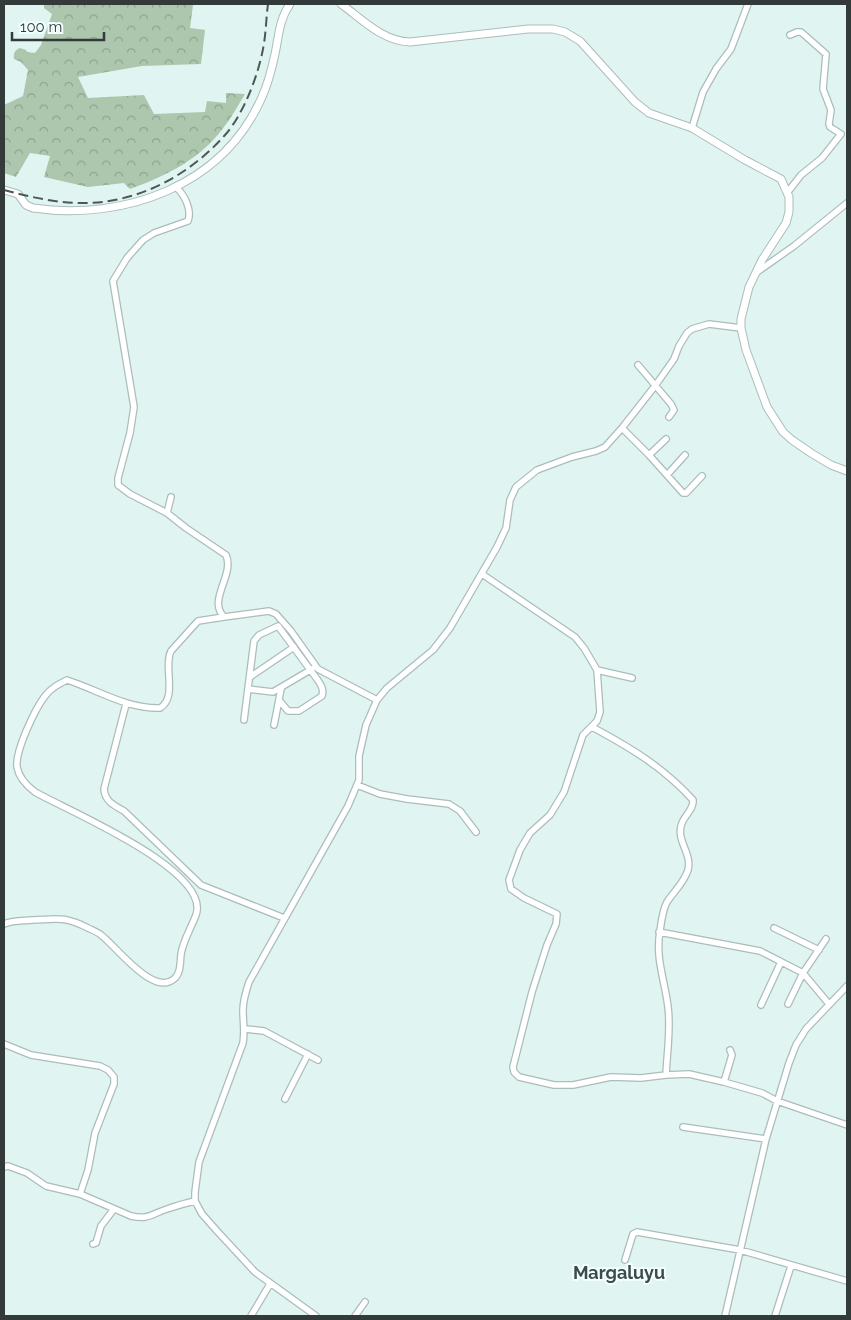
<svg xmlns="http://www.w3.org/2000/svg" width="851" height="1320" font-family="Raleway,sans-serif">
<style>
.forest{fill:url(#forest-crowns)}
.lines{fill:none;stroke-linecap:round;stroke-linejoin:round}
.minor-casing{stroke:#aabdbc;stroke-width:8}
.tertiary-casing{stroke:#aabdbc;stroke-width:9}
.minor{stroke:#fff;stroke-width:5.5}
.tertiary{stroke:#fff;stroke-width:7}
.rail{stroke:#4d5756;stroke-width:2;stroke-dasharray:10 5;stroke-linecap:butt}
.labels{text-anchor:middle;stroke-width:4;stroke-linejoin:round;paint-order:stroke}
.quarter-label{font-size:18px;font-weight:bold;fill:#3c4c4b;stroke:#f3fffe}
</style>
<defs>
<pattern id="forest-crowns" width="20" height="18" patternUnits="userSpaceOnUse" patternTransform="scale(1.25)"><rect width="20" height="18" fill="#acc7ad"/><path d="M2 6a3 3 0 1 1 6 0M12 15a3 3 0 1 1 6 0" fill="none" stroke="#8da38e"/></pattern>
</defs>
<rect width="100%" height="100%" fill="#e0f4f2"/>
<path class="forest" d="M 44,4 L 186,4 L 193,5 L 190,28 L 205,30 L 201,64 L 142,66 L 78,77 L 88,98 L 144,95 L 154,114 L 205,112 L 207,101 L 226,103 L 226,93 L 245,94 C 238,105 232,117 224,127 C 201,159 166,176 130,189 L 124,183 L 88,187 L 44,177 L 50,156 L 30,153 L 16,177 L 4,173 L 4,105 L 23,96 L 28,70 L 21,62 L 14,59 C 13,53 15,50 20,48 L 26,50 L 27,52 L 35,53 L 41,45 L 52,14 L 44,8 Z"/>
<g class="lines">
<defs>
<path id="minor" d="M 692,128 L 703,92 L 716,69 L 731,49 L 748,4
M 177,188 C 185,196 192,210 188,221 L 154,233 L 143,240 L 127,258 L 113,281 L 134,407 L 130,433 L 118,478 L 118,485 L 130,494 L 167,513 L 186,528 L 226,555 C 235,575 207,600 224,617 L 269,611 L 276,614 L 291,631 L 318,669 L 377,700
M 787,193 L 801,175 L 822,158 L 841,134 L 830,127 L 829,124 L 831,110 L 823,89 L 826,54 L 801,32 L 797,32 L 790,35
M 757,272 L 794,246 L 847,203
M 638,365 L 671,404 L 674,410 L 669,417
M 622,428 L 649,455 L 683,493 L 686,493 L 702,476
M 649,455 L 666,439
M 667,475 L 685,455
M 167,513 L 171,497
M 482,574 L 575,637 L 584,648 L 597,670 L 600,712 L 597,721 L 583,735 L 564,792 L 550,815 L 530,833 L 520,850 L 509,880 L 511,889 L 524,898 L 557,914 L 556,924 L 547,945 L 532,992 L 513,1067 L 514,1072 L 519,1077 L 554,1085 L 573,1085 L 611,1077 L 641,1078 L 666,1075
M 597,670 L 632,678
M 250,677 L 294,647
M 248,689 L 273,692 L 312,669
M 126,704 L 104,789 C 105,801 113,805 124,811 L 201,885 L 284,918
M 276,715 L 274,725 L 281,689
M 244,720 L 254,641 L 259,635 L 278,626 L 317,679 C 321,685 324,689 322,696 L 299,711 L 288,711 L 279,700
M 592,727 C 631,748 663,767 693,800 C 694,810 683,816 681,826 C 677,842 692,853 688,870 C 684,883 674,891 667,902 C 663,909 661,923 660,931 C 655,958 665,981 668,1007 C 671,1029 667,1052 666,1075 L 689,1074 L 724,1082 L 762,1093 L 777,1101 L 847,1125
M 357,785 L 380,794 L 407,799 L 449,804 L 460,811 L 476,832
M 4,924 C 14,920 22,921 33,920 C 58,919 64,916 88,928 C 92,930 98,932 101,935 C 115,945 153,997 174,979 C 181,973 180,963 181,954 C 183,941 191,928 196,915 C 212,870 66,810 35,792 C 27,786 19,778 17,767 C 15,751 35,709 45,696 C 51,688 59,684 67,680 C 98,690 127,709 160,708 C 178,697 163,667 171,651 L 198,621 L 224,617
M 774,928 L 819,950
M 659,932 L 760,951 L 803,973 L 788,1004
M 826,939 L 803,973 L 829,1004
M 761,1005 L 781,962
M 246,1029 L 264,1031 L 318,1060
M 4,1044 L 31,1055 L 100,1066 L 108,1070 L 114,1077 L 114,1084 L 95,1133 L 88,1170 L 80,1194
M 724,1082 L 732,1055 L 730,1050
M 285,1099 L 308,1054
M 683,1127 L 766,1139
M 4,1167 L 8,1166 L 27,1173 L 46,1186 L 80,1194 L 131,1216 C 149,1220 151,1214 167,1209 C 176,1206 186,1203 195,1201
M 93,1244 L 96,1243 L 101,1226 L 114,1209
M 625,1260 L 633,1234 L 637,1232 L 740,1250 L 847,1281
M 251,1316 L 270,1284
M 316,1316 L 255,1272 L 217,1231 L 202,1214 L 195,1201 L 195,1192 L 199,1162 L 243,1043 C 245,1031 243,1022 243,1010 C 243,1000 246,991 249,982 L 348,806 L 359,780 L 359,756 L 366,725 L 377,700 L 387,688 L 433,650 L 450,628 L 497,547 L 506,528 L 510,500 L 516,487 L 537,470 L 572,457 L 596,451 L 605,447 L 622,428 L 655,386 L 674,359 L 679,346 L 687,333 L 692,329 L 709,324 L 741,328
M 355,1316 L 365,1302
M 725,1316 L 766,1139 L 789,1063 L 796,1045 L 806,1029 L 847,986
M 775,1316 L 791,1266"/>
<path id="tertiary" d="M 341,4 C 362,19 382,41 410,42 L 528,29 L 553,29 L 565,32 L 580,41 L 635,102 L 649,113 L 692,128 L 745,160 L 781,179 L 789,197 L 789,212 L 786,223 L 762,260 L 749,287 L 741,319 L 741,328 L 746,350 L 767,407 L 783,432 L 792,440 L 811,453 L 831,465 L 847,471
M 4,190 L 18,194 L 26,205 L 33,208 C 125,221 223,186 262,97 C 268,84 272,68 275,54 C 279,35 279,20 290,4"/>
</defs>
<use href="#minor" class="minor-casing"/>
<use href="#tertiary" class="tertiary-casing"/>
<use href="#minor" class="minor"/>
<use href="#tertiary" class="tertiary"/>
<path class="rail" d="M 4,190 C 38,199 73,207 109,201 C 154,194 195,169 225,135 C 243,115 258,76 263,49 C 266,34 266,19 268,4"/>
</g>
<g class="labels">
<g class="quarter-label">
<text x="619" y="1279">Margaluyu</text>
</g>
</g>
<rect width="851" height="1320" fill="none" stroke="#333b3a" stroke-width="10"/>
<path d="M12 32v8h92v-8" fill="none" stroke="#333b3a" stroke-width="2.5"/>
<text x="20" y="32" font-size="15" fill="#333b3a" stroke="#f3fffe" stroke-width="4" paint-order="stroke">100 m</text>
</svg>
